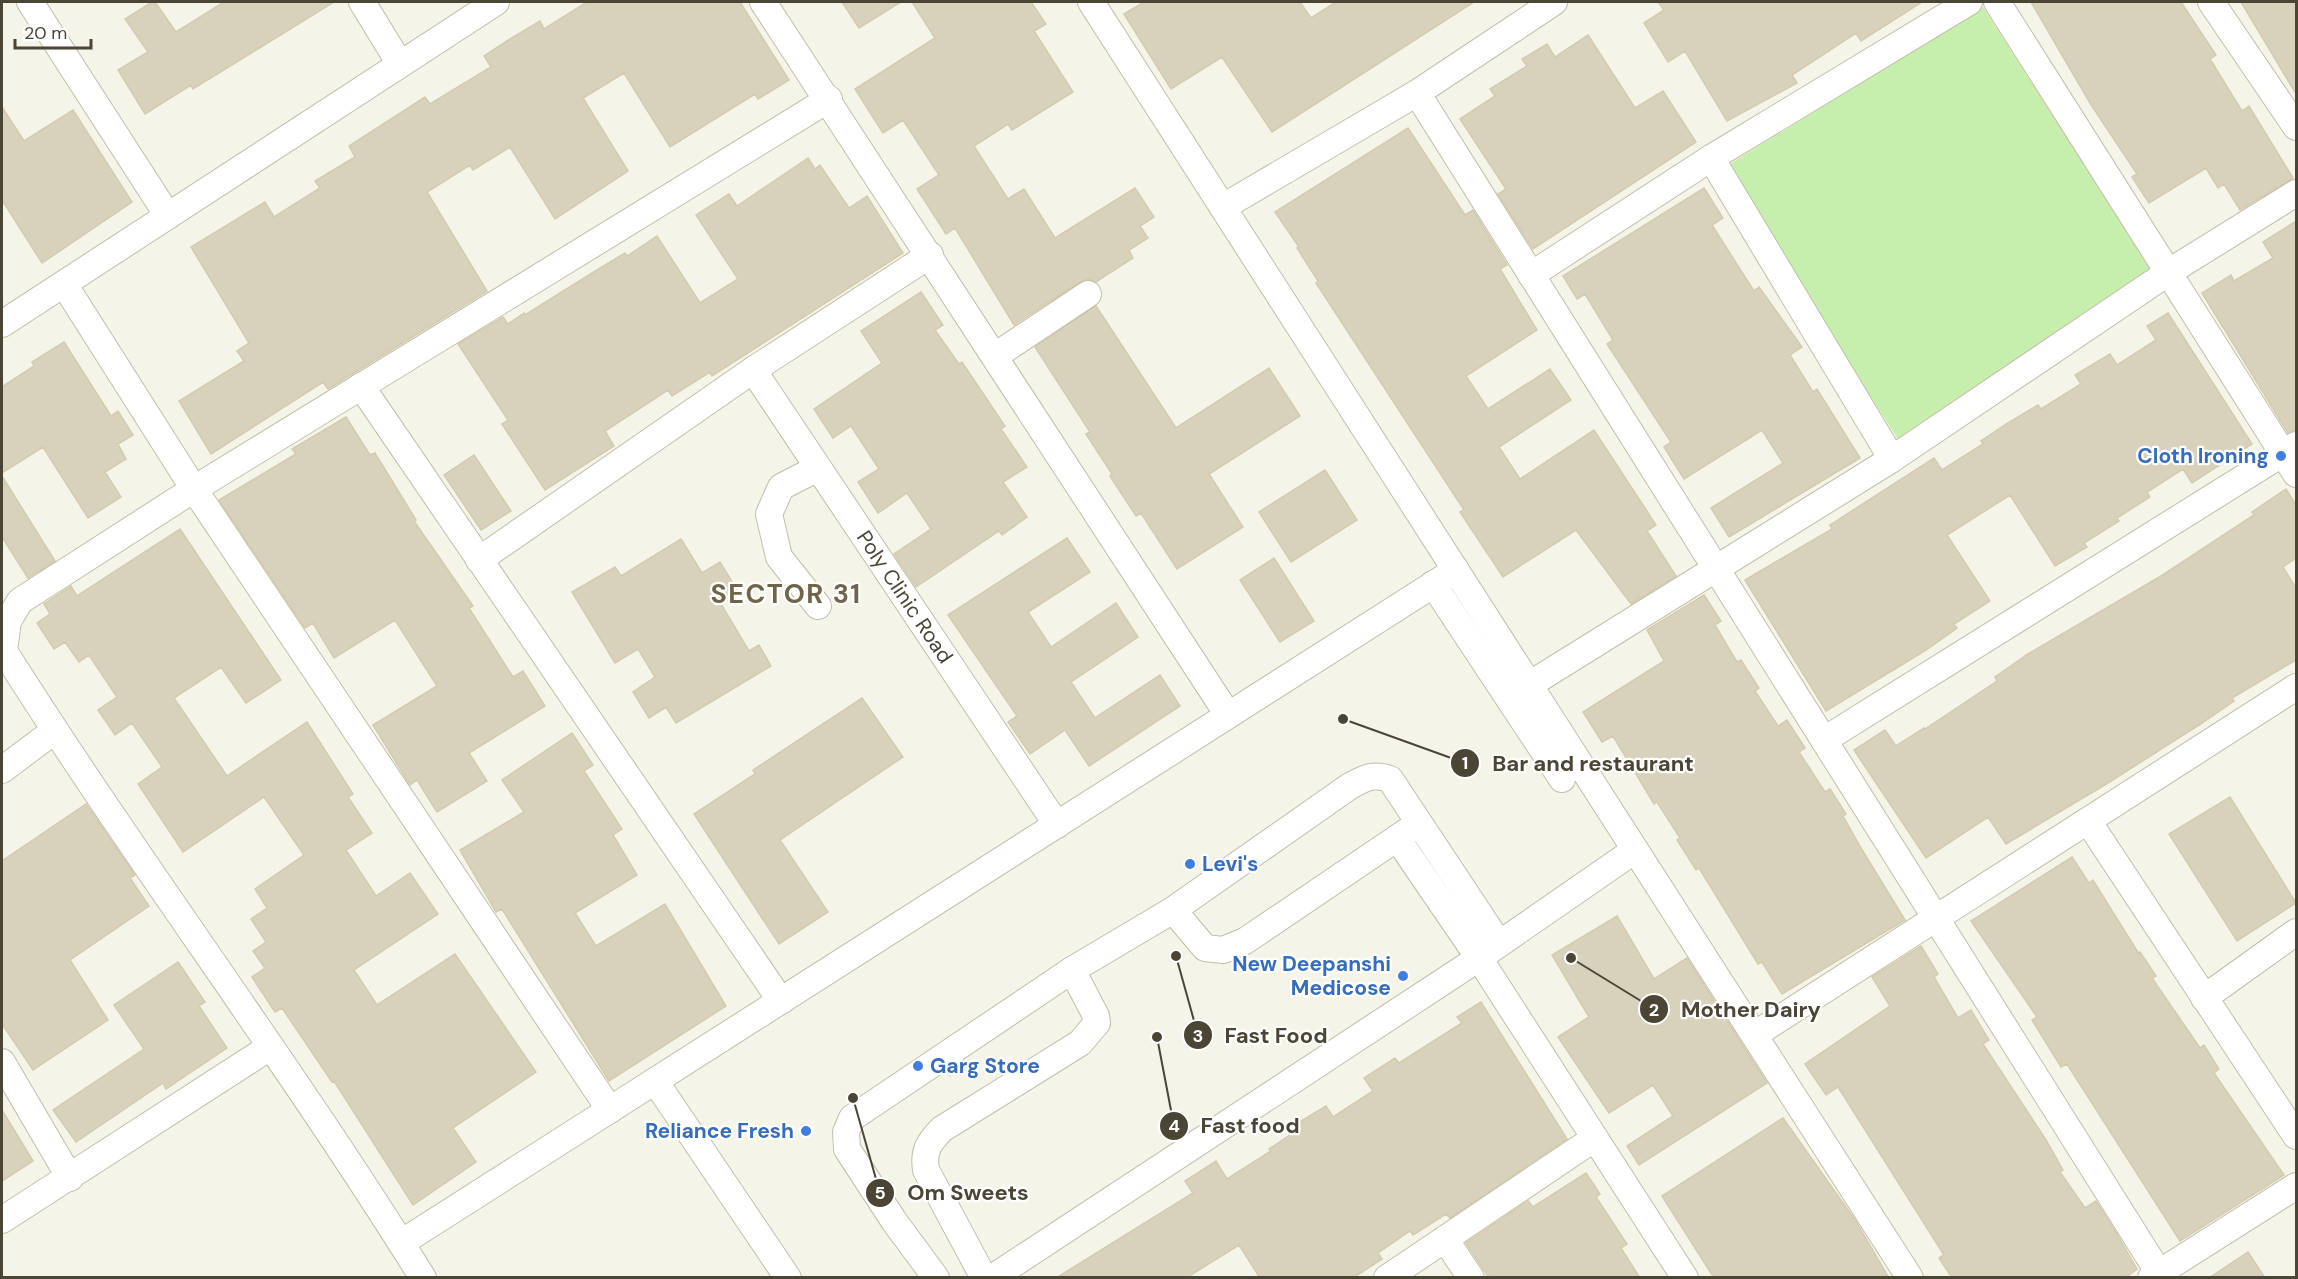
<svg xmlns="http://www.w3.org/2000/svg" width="2298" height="1279" font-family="'DM Sans',sans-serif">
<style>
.green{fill:#c6eeac}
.building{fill:#d8d2bc;stroke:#d4cbae;stroke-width:1.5}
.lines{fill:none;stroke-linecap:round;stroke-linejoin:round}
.minor-casing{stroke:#c2bea9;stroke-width:28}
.minor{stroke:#fff;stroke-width:26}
.shop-dot{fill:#3f7fe0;stroke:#fff;stroke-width:2}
.labels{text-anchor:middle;stroke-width:4.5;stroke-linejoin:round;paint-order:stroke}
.shop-label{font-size:21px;font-weight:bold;fill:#366cbe;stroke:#fff;text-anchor:end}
.street-label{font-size:21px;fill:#4a4535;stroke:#fff}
.district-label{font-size:27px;font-weight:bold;letter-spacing:1.5px;fill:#6e654b;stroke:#fff}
.leader{fill:none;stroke:#4a4535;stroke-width:2}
.callout-dot{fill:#4a4535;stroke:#fff;stroke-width:2}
.mark-label{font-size:18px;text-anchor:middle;font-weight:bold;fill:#fff}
.callout-label{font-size:22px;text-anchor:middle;font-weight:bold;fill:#4a4535;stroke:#fff;stroke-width:4.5;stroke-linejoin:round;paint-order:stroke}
</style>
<rect width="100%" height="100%" fill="#f5f4e8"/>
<path class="green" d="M 1983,7 L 2155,275 L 1899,441 L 1725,167 Z"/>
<path class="building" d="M 152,2 L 155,2 L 176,32 L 224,2 L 334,2 L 193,89 L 191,85 L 145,114 L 118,70 L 148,52 L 125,19 Z
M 587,2 L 740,2 L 789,80 L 758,99 L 755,94 L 670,147 L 624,73 L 583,98 L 628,171 L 555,219 L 510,147 L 473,170 L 470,165 L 427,192 L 487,291 L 328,389 L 323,382 L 211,454 L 179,401 L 244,361 L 237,351 L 249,343 L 191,247 L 265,202 L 274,217 L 320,188 L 315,181 L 355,157 L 349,146 L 425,97 L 430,104 L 491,67 L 484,56 L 510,39 L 540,21 L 544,29 Z
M 842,2 L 901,2 L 859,28 Z
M 912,2 L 1031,2 L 1046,24 L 1034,31 L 1073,92 L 1012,130 L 1008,124 L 974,146 L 1008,199 L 1024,189 L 1055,238 L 1135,188 L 1154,217 L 1140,226 L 1148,238 L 1129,250 L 1133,258 L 1096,282 L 1088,279 L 1080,282 L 1014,325 L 955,228 L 946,234 L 917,189 L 939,175 L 903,120 L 883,133 L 855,89 L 935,38 Z
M 1144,2 L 1300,2 L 1311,18 L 1336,2 L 1474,2 L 1272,132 L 1222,57 L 1171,89 L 1124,14 Z
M 1658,2 L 1922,2 L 1861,41 L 1856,33 L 1792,75 L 1797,83 L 1727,121 L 1685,51 L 1668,62 L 1644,23 L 1664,10 Z
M 2031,2 L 2181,2 L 2216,55 L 2210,59 L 2242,111 L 2249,106 L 2293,178 L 2240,210 L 2224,184 L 2218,188 L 2206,168 L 2149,203 L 2132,177 L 2137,174 L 2090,103 Z
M 2241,2 L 2296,2 L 2296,94 Z
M 1588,35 L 1635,108 L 1663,91 L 1696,142 L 1533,249 L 1498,194 L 1506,189 L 1460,119 L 1495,96 L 1490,89 L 1527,66 L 1522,59 L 1547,44 L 1555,57 Z
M 2,107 L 24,141 L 73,110 L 132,202 L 42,263 L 2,200 Z
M 1408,128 L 1465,215 L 1473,210 L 1507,265 L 1500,269 L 1537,330 L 1466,376 L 1488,409 L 1550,369 L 1571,400 L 1499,447 L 1520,479 L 1594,430 L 1656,525 L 1647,531 L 1676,576 L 1631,604 L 1576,530 L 1503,577 L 1460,512 L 1464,510 L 1316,283 L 1318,281 L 1297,248 L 1299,247 L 1275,212 Z
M 808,158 L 815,169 L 820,165 L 849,208 L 867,196 L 903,253 L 712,376 L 710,372 L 672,396 L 668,390 L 605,431 L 614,446 L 545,490 L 502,424 L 508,420 L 458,344 L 503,317 L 508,324 L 524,313 L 525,315 L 592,273 L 625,253 L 627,256 L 657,236 L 700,303 L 738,279 L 696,215 L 729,194 L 737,206 Z
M 1704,188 L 1723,218 L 1712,225 L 1754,291 L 1759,287 L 1802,347 L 1790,355 L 1813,392 L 1817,389 L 1860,458 L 1729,537 L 1711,508 L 1783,463 L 1762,430 L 1684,479 L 1664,447 L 1671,442 L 1607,344 L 1613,340 L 1585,294 L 1577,299 L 1563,276 Z
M 2296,221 L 2296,430 L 2288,433 L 2202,293 L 2231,275 L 2234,281 L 2273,258 L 2263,242 Z
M 921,292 L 943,325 L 935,330 L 959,364 L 962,362 L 1005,426 L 1001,429 L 1027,467 L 1003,482 L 1027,517 L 1002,535 L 999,531 L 916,587 L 894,554 L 931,529 L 907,493 L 878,513 L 858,482 L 879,469 L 851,426 L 833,438 L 814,409 L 882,363 L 861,331 Z
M 1096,306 L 1176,428 L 1269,368 L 1300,416 L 1209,474 L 1243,527 L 1177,569 L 1141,513 L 1136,516 L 1110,476 L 1112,474 L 1086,434 L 1090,432 L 1035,347 Z
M 2168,313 L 2252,444 L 2192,483 L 2183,469 L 2147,492 L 2150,497 L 2117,518 L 2119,521 L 2084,543 L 2087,547 L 2055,566 L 2010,495 L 1947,535 L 1990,601 L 1954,624 L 1957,628 L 1926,650 L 1826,711 L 1745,580 L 1832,529 L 1830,525 L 1934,458 L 1942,470 L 1983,444 L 1981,441 L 2008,423 L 2038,405 L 2041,409 L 2081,384 L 2075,375 L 2110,354 L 2117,365 L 2156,340 L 2147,326 Z
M 64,342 L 111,416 L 118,411 L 133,435 L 118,444 L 126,459 L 105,472 L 121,497 L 88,518 L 43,447 L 2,473 L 2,387 L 34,366 L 32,362 Z
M 346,417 L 370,455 L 375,453 L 416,520 L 414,521 L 473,606 L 469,608 L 513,677 L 523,671 L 545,706 L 469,753 L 487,781 L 437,812 L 417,780 L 410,785 L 373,725 L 437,686 L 395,620 L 334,658 L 313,623 L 305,628 L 219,500 L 296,454 L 292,449 Z
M 474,455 L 511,511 L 481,530 L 444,475 Z
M 1325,470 L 1357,520 L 1291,562 L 1259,512 Z
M 2,476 L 55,561 L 28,578 L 2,537 Z
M 2286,489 L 2296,505 L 2296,558 L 2283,567 L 2296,588 L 2296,660 L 2232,698 L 2234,701 L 2202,723 L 2108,783 L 2006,844 L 1988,817 L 1926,858 L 1854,750 L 1885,730 L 1896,746 L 1924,728 L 1925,729 L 1997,681 L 1995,677 L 2028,654 L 2161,576 L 2254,515 L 2252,512 Z
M 180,529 L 281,680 L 246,703 L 221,667 L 174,698 L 227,776 L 307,722 L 353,794 L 348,797 L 372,833 L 346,850 L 376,896 L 410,873 L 438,914 L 354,970 L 377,1005 L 455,954 L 536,1072 L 453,1128 L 476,1162 L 413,1205 L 334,1081 L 332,1082 L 282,1008 L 275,1012 L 252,977 L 265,968 L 253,951 L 266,942 L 251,919 L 267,908 L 255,889 L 304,855 L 264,797 L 183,852 L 138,784 L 162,767 L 132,723 L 115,735 L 98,710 L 117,697 L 89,655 L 79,662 L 65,642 L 54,649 L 37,623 L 50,614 L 44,604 L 71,586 L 77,596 Z
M 1067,538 L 1090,572 L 1028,612 L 1051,647 L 1116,603 L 1138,637 L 1071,682 L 1095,718 L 1160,675 L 1180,706 L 1089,766 L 1065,730 L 1030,754 L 1008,722 L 1017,716 L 948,615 Z
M 681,539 L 702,573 L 720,562 L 739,593 L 721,604 L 749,651 L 759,645 L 771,666 L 676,723 L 666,707 L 649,718 L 633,692 L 655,677 L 638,649 L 615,663 L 572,592 L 615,567 L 621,576 Z
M 1274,558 L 1314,621 L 1280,642 L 1240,580 Z
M 1704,595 L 1721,621 L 1715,625 L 1737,662 L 1741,660 L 1759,688 L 1755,691 L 1778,726 L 1787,720 L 1805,748 L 1799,752 L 1825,792 L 1830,789 L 1846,814 L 1843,816 L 1861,848 L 1905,920 L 1782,994 L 1762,962 L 1758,964 L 1699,868 L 1696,870 L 1677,840 L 1680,838 L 1657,802 L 1654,804 L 1613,736 L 1602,742 L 1583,712 L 1664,661 L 1647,630 Z
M 862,698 L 903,757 L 780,840 L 828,912 L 779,944 L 694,814 L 755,774 L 753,770 Z
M 572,733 L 593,765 L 584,771 L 622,829 L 613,835 L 637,875 L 575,913 L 596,946 L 665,904 L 726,1006 L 609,1081 L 502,909 L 496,912 L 460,850 L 524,812 L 502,780 Z
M 2230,797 L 2296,903 L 2237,941 L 2169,834 Z
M 86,804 L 135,875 L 130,878 L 149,906 L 70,960 L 108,1020 L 33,1070 L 2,1024 L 2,861 Z
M 2072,857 L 2089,883 L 2093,880 L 2139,954 L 2140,952 L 2156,976 L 2152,978 L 2200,1048 L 2204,1045 L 2219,1069 L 2214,1073 L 2284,1175 L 2180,1241 L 2067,1064 L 2061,1067 L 2032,1020 L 2037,1017 L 1971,921 Z
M 1617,916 L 1654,979 L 1687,958 L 1767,1083 L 1639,1165 L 1627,1146 L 1673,1116 L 1653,1085 L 1609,1113 L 1558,1037 L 1589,1017 L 1552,955 Z
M 1921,946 L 1938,974 L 1934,977 L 1958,1018 L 1971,1010 L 1989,1040 L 1983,1044 L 2046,1140 L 2063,1170 L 2060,1172 L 2085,1208 L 2096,1201 L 2115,1231 L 2137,1269 L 2125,1278 L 1952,1278 L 1939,1258 L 1944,1255 L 1838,1087 L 1826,1095 L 1805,1064 L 1890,1006 L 1872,977 Z
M 178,962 L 205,1002 L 199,1006 L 227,1048 L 166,1089 L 163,1083 L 76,1142 L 53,1110 L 144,1049 L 114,1005 Z
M 1481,1002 L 1567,1139 L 1450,1218 L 1446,1214 L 1413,1235 L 1410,1231 L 1378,1253 L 1382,1259 L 1353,1278 L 1260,1278 L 1239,1245 L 1186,1278 L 1056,1278 L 1193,1193 L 1185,1181 L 1216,1161 L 1227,1179 L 1271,1151 L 1269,1149 L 1299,1129 L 1296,1124 L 1326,1106 L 1333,1117 L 1373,1091 L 1364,1078 L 1395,1058 L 1399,1063 L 1462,1023 L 1457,1017 Z
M 2,1110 L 33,1161 L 2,1181 Z
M 1783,1118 L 1855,1220 L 1889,1278 L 1714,1278 L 1662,1196 Z
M 1586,1173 L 1600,1194 L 1596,1197 L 1627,1244 L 1621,1248 L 1640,1278 L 1489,1278 L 1466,1243 L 1528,1201 L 1533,1207 Z
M 2248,1252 L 2265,1278 L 2209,1278 Z"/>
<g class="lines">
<defs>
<g id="minor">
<path d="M 30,2 L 168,216"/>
<path d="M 362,2 L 400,64"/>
<path d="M 763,2 L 1228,715"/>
<path d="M 1091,2 L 1910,1278"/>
<path d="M 1997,2 L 2296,474"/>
<path d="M 2211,2 L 2296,127"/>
<path d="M 1417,93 L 2159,1273"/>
<path d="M 1711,158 L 1892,459"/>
<path d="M 1223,207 L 1417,93 L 1554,2"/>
<path d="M 1531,275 L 1711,158 L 1969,2"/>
<path d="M 64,284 L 194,489 L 610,1110"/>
<path d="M 2,324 L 496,2"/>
<path d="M 995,356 L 1088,294"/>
<path id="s1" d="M 753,370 L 1057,825"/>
<path d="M 361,386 L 781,1001"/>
<path d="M 818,468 L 781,487 L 769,514 L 779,557 L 818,606"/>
<path d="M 479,560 L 753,370 L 930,255"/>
<path d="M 1433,584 L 1562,779"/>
<path d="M 1529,685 L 1892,459 L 2169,272 L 2296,193"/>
<path d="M 1824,740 L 2296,445"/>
<path d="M 2,770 L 54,731"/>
<path d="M 2088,821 L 2296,1136"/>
<path d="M 1397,838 L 1479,958 L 1685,1278"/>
<path d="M 1173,910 L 1205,948 L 1223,950 L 1245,941 L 1409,830"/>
<path d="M 2204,998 L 2296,932"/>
<path d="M 1754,1035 L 2296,687"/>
<path d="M 2,1062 L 70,1178"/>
<path d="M 655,1081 L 788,1278"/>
<path d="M 2,1220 L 270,1047"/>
<path d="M 1445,1239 L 1471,1278"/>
<path d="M 401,1243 L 1456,570"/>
<path d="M 423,1278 C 290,1064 138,863 4,651 L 8,621 L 20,601 L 194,489 L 829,99"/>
<path d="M 936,1278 L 894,1221 L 847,1149 L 846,1132 L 852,1118 L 1072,970 L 1173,910 L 1350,786 C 1365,778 1374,773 1390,779 L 1498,942"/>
<path d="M 984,1278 L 926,1170 C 923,1151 929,1142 942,1129 L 1080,1043 L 1097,1023 L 1096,1016 L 1072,970"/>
<path d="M 992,1278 L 1479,958 L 1635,850"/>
<path d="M 1387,1278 L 1595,1138"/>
<path d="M 2151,1278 L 2296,1186"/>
</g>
</defs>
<use href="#minor" class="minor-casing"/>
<use href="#minor" class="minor"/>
</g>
<g class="shop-dot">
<circle cx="2281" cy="456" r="6"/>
<circle cx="1190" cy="864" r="6"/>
<circle cx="1403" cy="976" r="6"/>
<circle cx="918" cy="1066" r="6"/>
<circle cx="806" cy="1131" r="6"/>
</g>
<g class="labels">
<g class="shop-label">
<text x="2269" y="463">Cloth Ironing</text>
<text x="1202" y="871" text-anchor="start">Levi's</text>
<text x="1391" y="971">New Deepanshi<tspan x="1391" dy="24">Medicose</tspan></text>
<text x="930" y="1073" text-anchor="start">Garg Store</text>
<text x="794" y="1138">Reliance Fresh</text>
</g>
<g class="street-label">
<text dy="7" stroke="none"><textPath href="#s1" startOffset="273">Poly Clinic Road</textPath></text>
</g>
<g class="district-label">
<text x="786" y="603">SECTOR 31</text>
</g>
</g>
<path class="leader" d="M1343 719L1465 763M1571 958L1654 1009M1176 956L1198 1035M1157 1037L1174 1126M853 1098L880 1193"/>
<g class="callout-dot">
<circle cx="1343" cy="719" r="6"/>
<circle cx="1571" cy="958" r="6"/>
<circle cx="1176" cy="956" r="6"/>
<circle cx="1157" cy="1037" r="6"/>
<circle cx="853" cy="1098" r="6"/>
<circle cx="1465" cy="763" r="15"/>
<circle cx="1654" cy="1009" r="15"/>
<circle cx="1198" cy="1035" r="15"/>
<circle cx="1174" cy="1126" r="15"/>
<circle cx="880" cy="1193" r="15"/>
</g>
<g class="mark-label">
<text x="1465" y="769">1</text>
<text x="1654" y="1016">2</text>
<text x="1198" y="1042">3</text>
<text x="1174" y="1132">4</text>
<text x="880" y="1199">5</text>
</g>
<g class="callout-label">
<text x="1593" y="771">Bar and restaurant</text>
<text x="1751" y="1017">Mother Dairy</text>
<text x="1276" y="1043">Fast Food</text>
<text x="1250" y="1133">Fast food</text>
<text x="968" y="1200">Om Sweets</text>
</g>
<rect width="2298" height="1279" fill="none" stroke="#4a4535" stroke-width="6"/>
<path d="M15 39v9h76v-9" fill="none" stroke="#4a4535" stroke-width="3"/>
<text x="24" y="39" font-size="18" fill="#4a4535" stroke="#ffffff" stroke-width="4.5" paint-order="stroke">20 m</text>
</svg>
